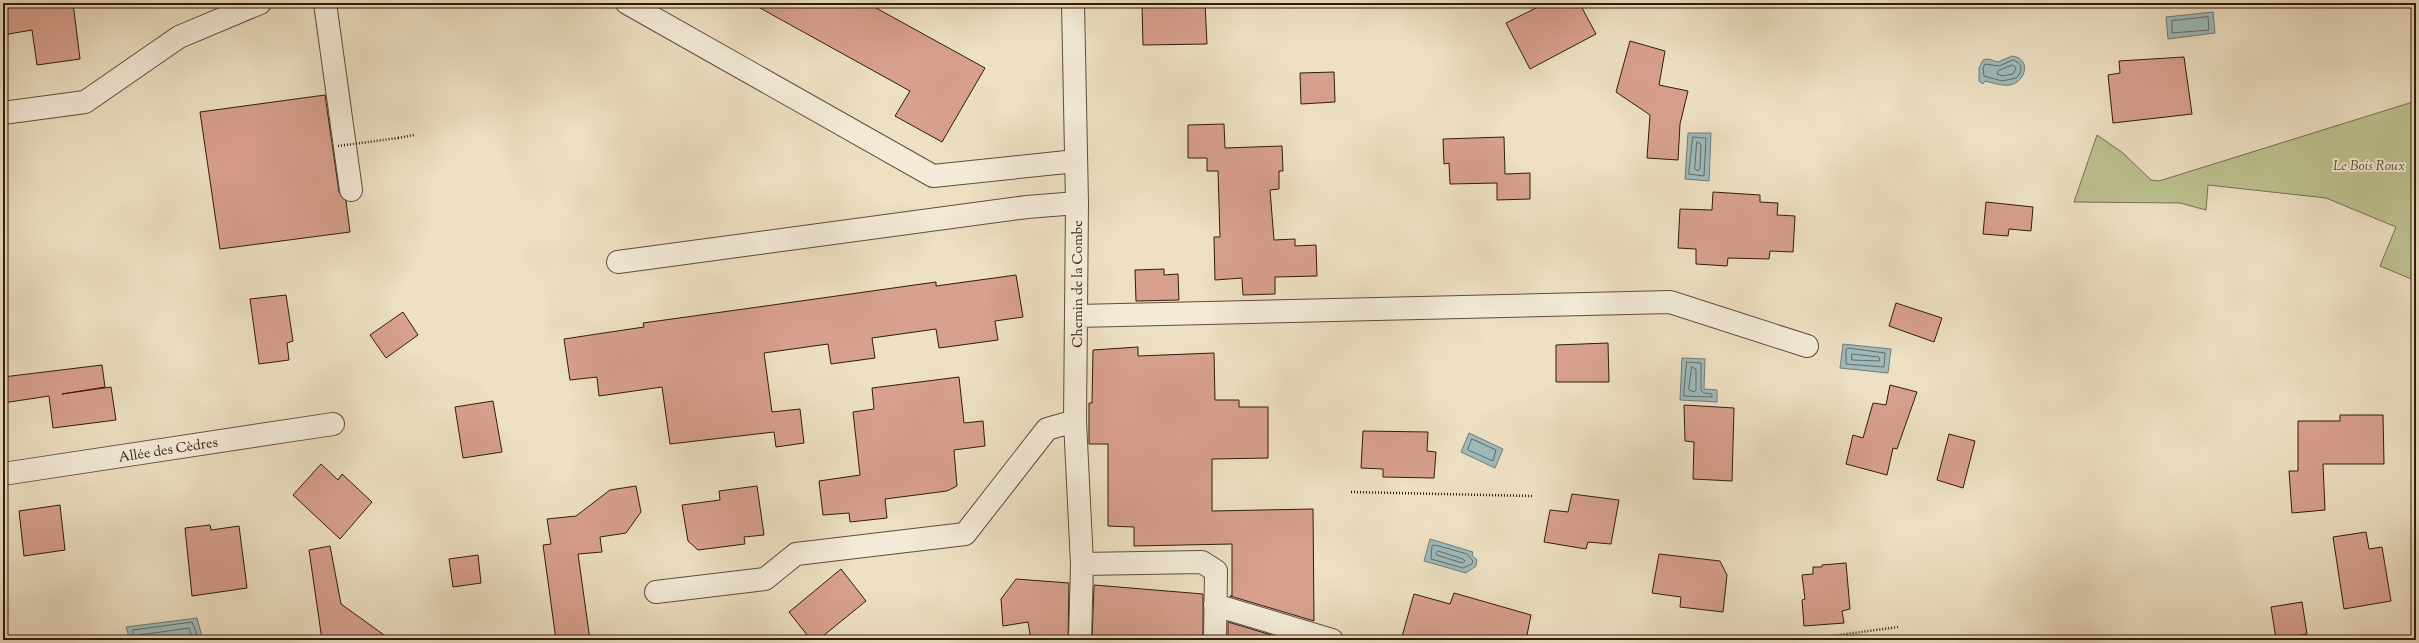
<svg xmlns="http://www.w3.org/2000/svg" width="2419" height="643" font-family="'Sorts Mill Goudy',serif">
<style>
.green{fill:#bec190;stroke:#786e4e}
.water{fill:#9dbbbd;stroke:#727b76}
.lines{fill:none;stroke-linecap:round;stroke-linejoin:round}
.shore{stroke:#686a64;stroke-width:1}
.building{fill:#d8a08e;stroke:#321a0b}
.minor-casing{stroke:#614c39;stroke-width:24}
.path{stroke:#321a0b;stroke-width:2.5;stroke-dasharray:1 2;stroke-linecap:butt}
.minor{stroke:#f3ebd8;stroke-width:22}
.path-bridge{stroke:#321a0b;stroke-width:2.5;stroke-dasharray:1 2;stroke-linecap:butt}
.labels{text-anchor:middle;stroke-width:4;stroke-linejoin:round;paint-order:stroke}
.park-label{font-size:14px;font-style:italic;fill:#5c4c33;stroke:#f3ebd8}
.street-label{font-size:14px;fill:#321a0b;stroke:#f3ebd8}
</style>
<rect width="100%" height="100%" fill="#ede0c3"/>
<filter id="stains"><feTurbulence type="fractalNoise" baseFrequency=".005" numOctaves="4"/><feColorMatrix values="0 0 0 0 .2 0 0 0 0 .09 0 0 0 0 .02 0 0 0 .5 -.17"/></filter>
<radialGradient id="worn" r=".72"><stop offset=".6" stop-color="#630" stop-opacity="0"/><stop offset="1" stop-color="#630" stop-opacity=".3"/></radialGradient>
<path class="green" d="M 2416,101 L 2416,281 L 2380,266 L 2396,227 L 2326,198 L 2208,185 L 2206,210 L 2180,203 L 2074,202 L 2097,135 L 2123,153 L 2151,180 L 2159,181 Z"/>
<path class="water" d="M 2213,12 L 2215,33 L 2168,39 L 2166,17 Z
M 2012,56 C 2031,58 2027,81 2010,85 C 2002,86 1993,83 1985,81 L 1983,84 L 1979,81 L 1979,68 L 1983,60 L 1988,59 L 1998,62 Z
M 1688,133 L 1711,133 L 1709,181 L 1685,179 Z
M 1843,344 L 1891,349 L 1888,373 L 1840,368 Z
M 1682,358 L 1705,359 L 1704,389 L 1717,390 L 1717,402 L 1680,400 Z
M 1469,433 L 1503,449 L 1495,468 L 1461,452 Z
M 1430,539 L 1473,552 L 1472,555 L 1477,560 L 1476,566 L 1466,573 L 1424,561 Z
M 197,618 L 203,640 L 130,640 L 126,627 Z"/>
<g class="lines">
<path class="shore" d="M 2208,17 L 2209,30 L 2172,33 L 2172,21 Z
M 2013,60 C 2023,63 2023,72 2016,78 L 2002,81 L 1984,76 L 1983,68 L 1985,64 L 1999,66 Z
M 2013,65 L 2016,68 L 2013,74 L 2003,76 L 1997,74 L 1998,71 Z
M 1693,137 L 1706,138 L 1704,176 L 1689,174 Z
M 1697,142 L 1701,144 L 1700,169 L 1698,171 L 1695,169 Z
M 1848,348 L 1885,353 L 1884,367 L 1846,364 L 1846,350 Z
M 1852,354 L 1879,357 L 1880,361 L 1852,360 Z
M 1687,362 L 1701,363 L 1701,390 L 1704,393 L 1712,394 L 1712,397 L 1684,396 Z
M 1692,367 L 1696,369 L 1696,390 L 1694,392 L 1689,390 Z
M 1472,439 L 1496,450 L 1493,461 L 1468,450 Z
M 1435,545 L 1467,554 L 1473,561 L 1472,564 L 1463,568 L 1431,559 L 1432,546 Z
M 1438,551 L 1463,559 L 1465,561 L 1462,563 L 1437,555 L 1436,553 Z
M 133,640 L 133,630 L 192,622 L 199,640
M 138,640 L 139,635 L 189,628 L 193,640
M 145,640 L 184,635 L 187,640"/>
</g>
<path class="building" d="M 22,3 L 73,3 L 80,59 L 37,65 L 32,30 L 3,35 L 3,6 Z
M 751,3 L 867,3 L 985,68 L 942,142 L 895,116 L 910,91 Z
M 1142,3 L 1205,3 L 1207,44 L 1143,45 Z
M 1546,3 L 1571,3 L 1581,6 L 1596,34 L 1530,69 L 1506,23 Z
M 1630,41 L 1665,51 L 1659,85 L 1688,91 L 1680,124 L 1678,160 L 1647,158 L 1650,115 L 1616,92 Z
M 2184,57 L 2192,114 L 2113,123 L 2108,75 L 2120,73 L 2119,61 Z
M 1334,72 L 1335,102 L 1301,104 L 1300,73 Z
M 325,95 L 339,192 L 346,201 L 350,232 L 220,249 L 200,112 Z
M 1224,124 L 1225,148 L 1282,146 L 1283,171 L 1279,171 L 1279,189 L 1270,190 L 1274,240 L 1295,239 L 1295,246 L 1316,245 L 1317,276 L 1275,277 L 1275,294 L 1243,295 L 1242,278 L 1215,280 L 1214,237 L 1220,237 L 1218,171 L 1207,171 L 1207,158 L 1188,158 L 1188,125 Z
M 1504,137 L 1505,174 L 1530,173 L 1530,199 L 1497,200 L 1497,183 L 1450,184 L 1449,163 L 1444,164 L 1443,139 Z
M 1713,192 L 1760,195 L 1760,202 L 1778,203 L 1777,215 L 1795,216 L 1793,252 L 1770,251 L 1769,259 L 1728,258 L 1727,266 L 1696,264 L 1696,249 L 1678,248 L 1680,209 L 1712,210 Z
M 1986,202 L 2033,207 L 2031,231 L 2009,229 L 2008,236 L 1983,234 Z
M 1164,269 L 1164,275 L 1178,274 L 1179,300 L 1136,301 L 1135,270 Z
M 1016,275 L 1023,317 L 995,321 L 998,340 L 939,348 L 936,329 L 872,338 L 875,358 L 831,364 L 828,344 L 764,353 L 772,412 L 800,409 L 804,443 L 776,447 L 774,432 L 670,444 L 662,387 L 599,396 L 597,377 L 570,380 L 564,339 L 644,327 L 643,323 L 751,308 L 936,282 L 936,286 Z
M 286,295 L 293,341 L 287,343 L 289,360 L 259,364 L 250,299 Z
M 1896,303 L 1942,318 L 1934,342 L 1889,326 Z
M 403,312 L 418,335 L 386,358 L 370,335 Z
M 1608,343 L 1609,382 L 1556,382 L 1556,345 Z
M 1138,347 L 1138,356 L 1214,353 L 1215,400 L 1239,400 L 1239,407 L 1268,407 L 1268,458 L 1212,459 L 1212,511 L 1313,509 L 1314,621 L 1230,596 L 1232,596 L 1232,544 L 1134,546 L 1134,527 L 1108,526 L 1108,444 L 1089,444 L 1089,403 L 1092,403 L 1093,350 Z
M 102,365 L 105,387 L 62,394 L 111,387 L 116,420 L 53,428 L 49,396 L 3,403 L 3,377 Z
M 959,377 L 964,423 L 983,421 L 985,446 L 954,450 L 957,486 L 947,491 L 885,499 L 887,518 L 850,522 L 849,513 L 823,515 L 819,481 L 860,475 L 853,412 L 874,409 L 872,388 Z
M 1890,385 L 1917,392 L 1897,449 L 1893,448 L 1887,475 L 1846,464 L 1853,435 L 1863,438 L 1873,403 L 1886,405 Z
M 493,401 L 502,452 L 463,458 L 455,407 Z
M 1684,405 L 1734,408 L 1732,481 L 1693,479 L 1694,442 L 1685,441 Z
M 2340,415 L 2383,415 L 2384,464 L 2323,464 L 2325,510 L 2292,513 L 2289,471 L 2298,471 L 2298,421 L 2340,421 Z
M 1363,431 L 1428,432 L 1427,451 L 1436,452 L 1434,478 L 1383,477 L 1383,469 L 1361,468 Z
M 1949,434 L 1975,441 L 1963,488 L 1937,480 Z
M 321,464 L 338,480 L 342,474 L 372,502 L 340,539 L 293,495 Z
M 636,486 L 641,512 L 626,533 L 600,537 L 602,552 L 578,554 L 590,640 L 556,640 L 543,545 L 551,544 L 547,519 L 576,516 L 610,490 Z
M 757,486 L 764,535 L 744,537 L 745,544 L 698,550 L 688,541 L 682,505 L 720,500 L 719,491 Z
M 1572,494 L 1619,500 L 1611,544 L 1588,542 L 1586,549 L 1544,542 L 1550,510 L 1568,512 Z
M 60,505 L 65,550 L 24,556 L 19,511 Z
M 210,525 L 211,530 L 239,526 L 247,588 L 192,596 L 185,528 Z
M 2366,532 L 2369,549 L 2382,547 L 2391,601 L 2344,609 L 2333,537 Z
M 330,546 L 341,604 L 391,640 L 322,640 L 309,550 Z
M 1659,554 L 1720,561 L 1727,575 L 1723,612 L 1680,607 L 1681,597 L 1652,593 Z
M 478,555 L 481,583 L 453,587 L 449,559 Z
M 1846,563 L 1850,609 L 1842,611 L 1844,623 L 1804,626 L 1802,600 L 1805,599 L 1802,575 L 1813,574 L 1813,567 L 1822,567 L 1822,565 Z
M 841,569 L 866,601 L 818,640 L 811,640 L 789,612 Z
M 1016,579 L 1069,583 L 1068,640 L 1031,640 L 1028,622 L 1003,626 L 1001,599 Z
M 1094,585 L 1203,594 L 1203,640 L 1092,640 Z
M 1454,593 L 1531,615 L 1526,640 L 1401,640 L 1414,594 L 1450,604 Z
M 2302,602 L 2307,634 L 2276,639 L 2271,607 Z
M 1228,622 L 1288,640 L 1228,640 Z"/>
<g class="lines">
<defs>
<path id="minor" d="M 325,3 L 351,190
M 627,3 L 933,176 L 1076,161
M 1073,3 L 1077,203 L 1075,421 L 1082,564
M 3,113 L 85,102 L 179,37 L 260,3
M 618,262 L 1027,207 L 1077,203
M 1077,316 L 1670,302 L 1807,346
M 3,474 L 333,424
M 656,592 L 765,579 L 796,554 L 965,534 L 1047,429 L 1075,421
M 1215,605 L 1332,640
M 1080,640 L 1082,564 L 1202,562 L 1216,571 L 1215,640"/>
</defs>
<use href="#minor" class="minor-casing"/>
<path class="path" d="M 398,138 L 414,135
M 1351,492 L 1532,496
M 1802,640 L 1898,627"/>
<use href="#minor" class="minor"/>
<path class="path-bridge" d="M 338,146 L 398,138"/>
</g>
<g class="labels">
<g class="park-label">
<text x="2369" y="170">Le Bois Roux</text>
</g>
<g class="street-label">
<text transform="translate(1077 284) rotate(-90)" y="5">Chemin de la Combe</text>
<text transform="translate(168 449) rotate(-9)" y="5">Allée des Cèdres</text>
</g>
</g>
<rect width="2419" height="643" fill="none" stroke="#ede0c3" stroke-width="16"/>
<rect x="4" y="4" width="2411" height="635" fill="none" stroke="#321a0b" stroke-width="2"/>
<rect x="8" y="8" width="2403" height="627" fill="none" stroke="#321a0b"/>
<rect width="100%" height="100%" filter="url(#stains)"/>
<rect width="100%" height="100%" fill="url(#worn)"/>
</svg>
